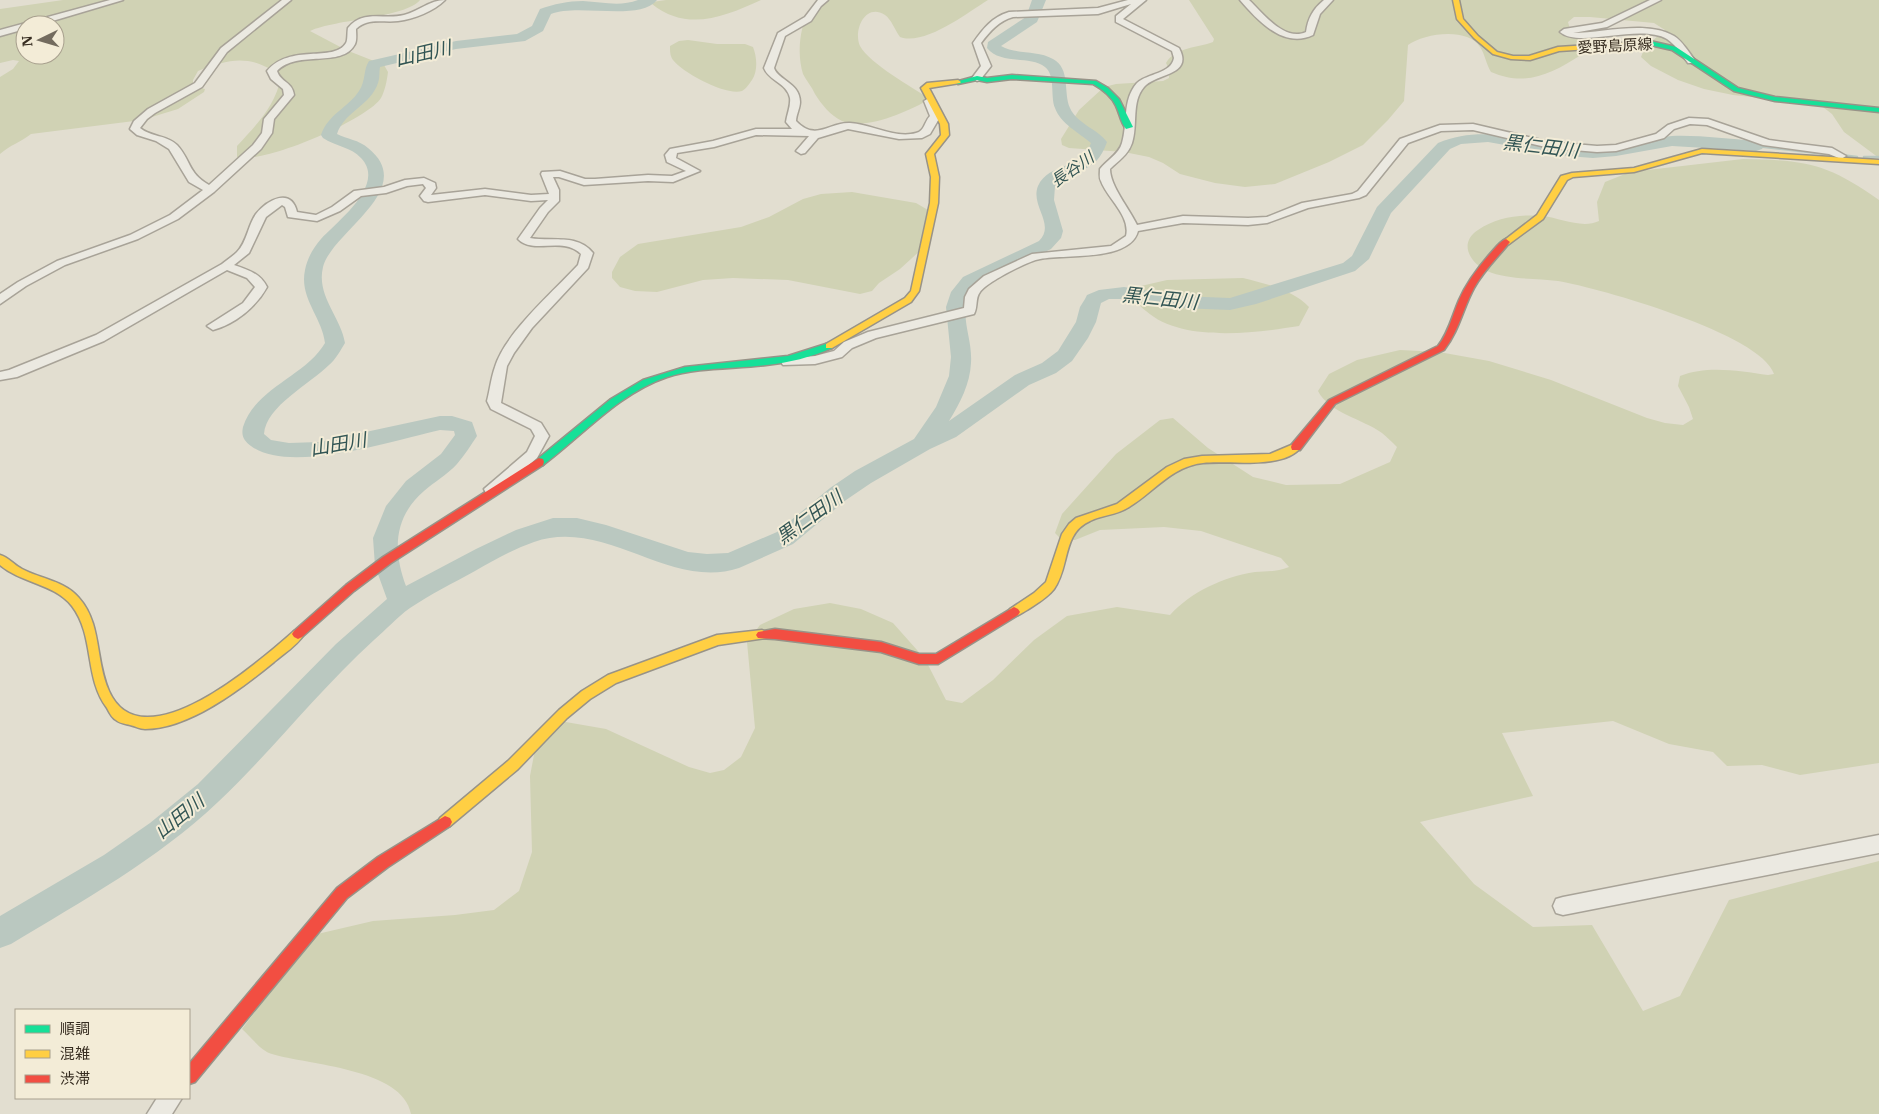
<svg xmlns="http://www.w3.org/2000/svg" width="1879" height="1114" font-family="'IBM Plex Serif','Noto Sans JP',serif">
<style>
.green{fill:#d0d2b4;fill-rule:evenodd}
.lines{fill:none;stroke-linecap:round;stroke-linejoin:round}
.stream{stroke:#bac8c0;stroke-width:2.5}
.river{fill:#bac8c0;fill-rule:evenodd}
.street-casing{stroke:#a8a398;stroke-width:3}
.fast-casing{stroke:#989388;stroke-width:3}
.slow-casing{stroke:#989388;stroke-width:3}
.jam-casing{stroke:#989388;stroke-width:3}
.street{fill:#ebe9e1;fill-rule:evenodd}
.fast{fill:#16e098;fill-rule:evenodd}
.slow{fill:#ffcf43;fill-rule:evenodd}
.jam{fill:#f24e42;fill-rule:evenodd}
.labels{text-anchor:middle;stroke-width:4;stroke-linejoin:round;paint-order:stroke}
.far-street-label{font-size:15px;fill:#372d21;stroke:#f3ecd7}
.far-water-label{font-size:16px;font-style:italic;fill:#325554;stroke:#f3ecd7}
.water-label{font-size:19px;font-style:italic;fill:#325554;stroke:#f3ecd7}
</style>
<rect width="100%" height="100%" fill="#e2ded0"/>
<path class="green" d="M 63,0 L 420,0 C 405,18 336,19 310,31 L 346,50 L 384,65 L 388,72 C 387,80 385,91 381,98 C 367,120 262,165 237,157 L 237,146 C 257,124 275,107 281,77 C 253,54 230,58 198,71 L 193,80 L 193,86 L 205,89 L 204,92 L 178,109 L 142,120 L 31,134 C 21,142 10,145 0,154 L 0,77 L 13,69 L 19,61 L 13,60 L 0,63 L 0,9 ZM 25,25 L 55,25 L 55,55 L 25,55 Z
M 666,0 L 761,0 C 724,17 687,32 652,4 L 652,2 Z
M 821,0 L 988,0 C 967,13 925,46 900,37 C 895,30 891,19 885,15 C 865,2 853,31 860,46 C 870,64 912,87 930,99 C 909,111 866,131 842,121 C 831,116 821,104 815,94 C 812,87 806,80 803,74 C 797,55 799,27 810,10 C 812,6 817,3 821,0 Z
M 1189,0 L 1879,0 L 1879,158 L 1844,132 L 1832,114 L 1819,104 L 1733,95 L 1704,89 L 1678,80 L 1651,66 L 1641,57 L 1645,47 L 1665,30 L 1654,23 L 1590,17 L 1574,17 L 1568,22 L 1570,29 L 1582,42 L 1581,55 C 1551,74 1526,87 1491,72 C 1486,64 1485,54 1480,47 C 1468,27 1424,33 1408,45 L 1404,101 L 1388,120 L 1363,145 L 1329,162 L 1275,184 L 1245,187 L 1215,183 L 1180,174 L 1163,163 L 1149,157 L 1124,152 L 1069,148 L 1062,145 L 1061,139 L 1079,110 L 1104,87 L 1116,84 L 1163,81 L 1169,78 L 1169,69 L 1166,63 C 1175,47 1198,48 1213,42 L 1214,39 Z
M 688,40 L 717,44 L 745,44 L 753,47 C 757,57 758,71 752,80 C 749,84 746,89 742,91 C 726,96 683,73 673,60 C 670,56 670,51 670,46 L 679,41 Z
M 1743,159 C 1805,160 1827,163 1879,200 L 1879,763 L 1800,775 L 1762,765 L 1727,766 L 1713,752 L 1669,744 L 1613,721 L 1502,733 L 1533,796 L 1420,822 L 1474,884 L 1533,927 L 1592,925 L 1643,1011 L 1680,996 L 1729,900 L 1879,861 L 1879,1114 L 411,1114 C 403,1068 307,1065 272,1054 C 261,1051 250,1036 242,1029 L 313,935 L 373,921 L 455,915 L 494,910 L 519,891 L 532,852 L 530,776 L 537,739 L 560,721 L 606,729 L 689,767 L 710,773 L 724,770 L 741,757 L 755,728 L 747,642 L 760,625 L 794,609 L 830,603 L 861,609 L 893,623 L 925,659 L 946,700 L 962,703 L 993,680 L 1034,640 L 1067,616 L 1117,607 L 1170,615 C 1191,592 1223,577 1255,572 C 1267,571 1277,572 1289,567 L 1281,558 L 1201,531 L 1164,527 L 1100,530 L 1075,540 L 1061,539 L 1055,533 L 1062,514 L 1116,454 L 1160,420 L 1173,418 L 1208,448 L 1253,477 L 1286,485 L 1340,484 L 1390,462 L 1397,447 C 1392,442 1387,437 1382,433 C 1363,419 1329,413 1318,391 L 1329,374 L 1357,360 L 1400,350 L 1439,352 L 1489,361 L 1551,380 L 1647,418 L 1665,423 L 1683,425 L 1693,419 L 1689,407 L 1678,386 L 1680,376 C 1707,365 1740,371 1768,375 L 1774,374 C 1762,334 1599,288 1558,281 C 1536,278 1508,280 1487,271 C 1470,263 1458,243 1478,230 C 1497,217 1520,214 1543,216 C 1560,218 1582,229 1599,221 L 1597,202 L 1605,182 L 1630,172 Z
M 852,192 L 916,203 L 928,210 L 923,248 L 900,269 L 879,283 L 872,291 L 860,294 L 788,280 L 733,278 L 703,280 L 657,292 L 635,291 L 620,287 L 612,278 L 612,272 L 620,257 L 638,244 L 741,227 L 769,217 L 803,199 L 821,194 Z
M 1243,278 C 1266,284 1292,289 1309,307 L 1299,326 C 1255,333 1182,343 1146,311 C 1141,307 1136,303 1134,296 L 1141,286 L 1167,280 Z"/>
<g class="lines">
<path class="stream" d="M 1756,146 L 1834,155
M 1841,155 L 1857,157
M 1864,157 L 1879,157"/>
<path class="river" d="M 638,0 L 657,0 C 639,22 578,3 551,14 L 543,31 L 525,41 L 456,49 L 380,67 C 379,72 380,78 378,83 C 371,105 344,112 337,134 C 347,139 359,140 368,148 C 419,189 332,231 323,267 C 316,296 341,317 345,343 C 340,351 336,359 329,365 C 310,384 266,406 264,434 L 271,440 L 289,443 L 319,442 L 440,416 L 452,416 L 472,422 L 477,436 C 471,445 464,456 457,464 C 447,475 434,482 424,491 C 393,518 393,551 406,586 L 476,549 L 516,530 L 553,518 L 577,518 L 606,525 L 688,552 L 707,554 L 728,553 L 777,532 L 830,488 L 855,471 L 914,439 L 936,407 L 949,376 L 951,357 L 946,307 L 951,292 L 963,277 L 1039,241 C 1056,224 1030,206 1038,186 C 1049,162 1081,171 1091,143 C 1078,132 1061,124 1055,108 C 1050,96 1056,76 1045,67 C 1030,55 1000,65 987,48 L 988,42 L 1026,17 L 1032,0 L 1046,0 L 1037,22 L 1001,46 C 1017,55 1037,50 1053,59 C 1071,69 1063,92 1070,108 C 1077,124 1098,129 1107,142 C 1095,177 1074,165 1055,186 L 1054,200 L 1063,231 L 1061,238 L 1051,249 L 977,285 C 954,311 973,333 971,363 C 970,384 960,403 949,421 L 1015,375 L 1042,363 L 1058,351 L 1076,322 L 1080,307 L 1085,299 L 1087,295 L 1099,290 L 1124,287 L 1179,296 L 1230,298 L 1343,263 L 1352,256 L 1377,207 L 1438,143 C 1489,121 1540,147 1593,148 C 1620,149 1645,138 1672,136 C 1700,135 1728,139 1756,141 L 1762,143 L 1764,146 L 1762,149 L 1756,151 L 1672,146 L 1616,156 L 1593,158 L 1567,156 L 1488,142 L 1461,144 L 1450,149 L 1391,213 L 1369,259 L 1355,271 L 1256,304 L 1230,310 L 1179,308 L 1124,299 L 1109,299 L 1101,303 L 1096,322 L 1088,338 L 1072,361 L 1056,373 L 1029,385 L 956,437 L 930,449 L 871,483 L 846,500 L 793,544 L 739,568 C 670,591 605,517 534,542 C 514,549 494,560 475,571 C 453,583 431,594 410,608 C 397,617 386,630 374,640 C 318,691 272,751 218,802 C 157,860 82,901 11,944 L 0,948 L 0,916 L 104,855 L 150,823 L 198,784 L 336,644 L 387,599 L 375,566 L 373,538 L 386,506 L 406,481 L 441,454 L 455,435 L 454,431 L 440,430 C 395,440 289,475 251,446 C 244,441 241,436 243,427 C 255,388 306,376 325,343 C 322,317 299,298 305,270 C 307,259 313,248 321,239 C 336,222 387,185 361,158 C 351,147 335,146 323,138 L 321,135 C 328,114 348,108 359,91 C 366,81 363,70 369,61 L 456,41 L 517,34 L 532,26 L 540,9 C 554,4 568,1 583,1 C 602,2 620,7 638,0 Z"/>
<defs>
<path id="street" d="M 110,0 L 123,0 L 39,25 L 25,25 L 25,29 L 0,36 L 0,30 Z
M 282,0 L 291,0 L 227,52 L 202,87 L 155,113 L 147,119 L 140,128 C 151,137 167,135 177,145 C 191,160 187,172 209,185 L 253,145 L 262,133 L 264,119 L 284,95 L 283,89 L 271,79 L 267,71 C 290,43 334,63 346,43 C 348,40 347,33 348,28 C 363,9 384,20 404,15 C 419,11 430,0 445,0 C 434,11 414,19 398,21 C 383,23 368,17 356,29 C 356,33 357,40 355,44 C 342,69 298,49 277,71 C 281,83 292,81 294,95 L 274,119 L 272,133 L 261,149 L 214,192 L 178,219 L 138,239 L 65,265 L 26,286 L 0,304 L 0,294 L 18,282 L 57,261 L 130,235 L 170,215 L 203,190 L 189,182 L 169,149 L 156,141 L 137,135 L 130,129 L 134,121 L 148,109 L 195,83 L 221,48 Z
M 818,0 L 828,0 L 821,6 L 811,21 L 785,36 L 774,68 C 778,80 800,83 800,102 C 800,108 796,115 796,121 C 816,142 829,122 850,123 C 871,124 895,139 916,133 C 925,131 924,122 930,116 L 924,101 L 929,98 L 934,101 L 940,117 L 930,134 L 922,138 L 899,139 L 848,129 L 818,138 L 805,153 L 801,154 L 796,151 L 809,136 L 756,135 L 714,147 L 677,153 L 676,158 L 700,171 L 673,182 L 648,181 L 584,185 L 559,177 L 553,177 L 559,190 L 559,201 L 548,212 L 530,238 C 552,242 577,233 593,253 L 588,268 L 532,328 L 514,353 L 507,366 L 501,403 L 541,423 L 549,436 L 537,458 L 496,493 L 491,494 L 486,493 L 484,489 L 527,452 L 535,436 L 531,429 L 491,409 L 487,401 C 490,390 491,378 495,367 C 505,333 554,291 578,265 L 581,254 C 563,236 533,255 518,239 L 540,208 L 548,200 L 531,201 L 485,195 L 428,202 L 424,201 L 420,196 L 426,188 L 423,184 L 407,186 L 386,193 L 361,196 L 340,211 L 317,221 L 288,217 L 285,207 L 282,205 L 266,217 L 249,253 L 234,265 C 248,270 260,273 267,287 C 256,307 235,324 213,330 L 207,326 L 243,303 L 255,287 L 247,278 L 227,270 L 104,341 L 17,377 L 0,380 L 0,372 L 9,370 L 96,335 L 222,264 C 227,260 233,256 237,252 C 247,242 248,225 256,214 C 267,200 291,187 297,212 L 316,215 L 332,207 L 354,191 L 384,187 L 405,180 L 424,178 L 435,183 L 436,188 L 431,195 L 485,189 L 531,195 L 549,194 L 541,174 L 542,172 L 560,171 L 585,179 L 595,179 L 648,175 L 672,176 L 686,171 L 667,162 L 665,155 L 670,149 L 713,141 L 756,129 L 792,129 L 786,122 C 787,114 791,106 790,98 C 787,83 769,81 764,68 L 778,33 L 805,17 Z
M 1128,0 L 1146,0 L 1123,19 L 1179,48 C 1194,76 1156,73 1144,87 C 1131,102 1138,125 1132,143 C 1128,155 1118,161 1110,169 C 1110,186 1129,208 1137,225 L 1183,216 L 1248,218 L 1267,217 L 1302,203 L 1352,194 L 1358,191 L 1400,139 L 1440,125 L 1473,124 L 1550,142 L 1597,146 L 1616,145 L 1656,134 L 1668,125 L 1689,118 L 1708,119 L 1769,140 L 1832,148 L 1846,156 L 1841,159 L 1829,154 L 1763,145 L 1707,125 L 1690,124 L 1674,129 L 1664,138 L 1616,151 L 1597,152 L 1550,148 L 1473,130 L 1441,131 L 1408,143 L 1366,195 L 1359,198 L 1308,208 L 1267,223 L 1248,225 L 1183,223 L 1138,231 C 1130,262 1065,254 1040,259 C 1028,261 987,282 980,292 C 975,298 978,307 974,314 L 876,338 L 852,348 L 842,357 L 815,364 L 783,365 L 781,362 L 783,359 L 815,356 L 834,351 L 844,342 L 868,332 L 964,308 L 965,297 L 969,289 L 984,276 L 1032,254 L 1111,246 L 1126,236 C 1131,216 1107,198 1101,181 C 1099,178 1100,173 1100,169 C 1107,160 1119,154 1122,143 C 1128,123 1122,100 1137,83 C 1148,73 1171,74 1174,58 L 1172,51 L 1116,22 L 1116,16 L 1131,4 L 1098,14 L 1013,17 C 999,21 990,31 981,43 L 991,66 L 980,80 L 977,81 L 972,78 L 981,66 L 973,43 C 983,29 992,17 1009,12 L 1098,8 Z
M 1240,0 L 1249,0 C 1263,13 1284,42 1306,32 C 1308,18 1313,9 1324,0 L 1333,0 L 1320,14 L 1313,35 C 1284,49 1258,21 1240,0 Z
M 1650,0 L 1661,0 L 1607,27 L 1573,33 C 1602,33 1647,20 1674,36 C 1682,41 1688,51 1694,59 L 1694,63 L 1688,63 C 1682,55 1676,45 1667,39 C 1639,23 1579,49 1560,32 L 1564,29 L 1602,23 Z
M 1879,835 L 1879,853 L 1563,915 L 1556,913 L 1553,906 L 1556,899 L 1563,897 Z
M 157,1098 L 182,1098 L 172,1114 L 147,1114 Z"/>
<path id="fast" d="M 1650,41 L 1676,47 L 1738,88 L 1775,97 L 1879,108 L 1879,112 L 1775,101 L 1734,91 L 1672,50 L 1650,45 L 1636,46 L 1633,44 Z
M 1012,75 L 1096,81 L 1108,88 L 1119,99 L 1133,127 L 1126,129 C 1120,121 1120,114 1116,106 C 1112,97 1102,89 1093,84 L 1012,79 L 987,82 L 977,80 L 958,84 L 955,82 L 977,76 L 987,78 Z
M 829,343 L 832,344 L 832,348 C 811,357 789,363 766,365 C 733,369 699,367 667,377 C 619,393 583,435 543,465 L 539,466 L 534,462 L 611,399 L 643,380 L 685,367 L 788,356 Z"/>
<path id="slow" d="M 1453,0 L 1459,0 L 1463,19 L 1478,36 L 1497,52 L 1513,56 L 1529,56 L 1558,47 L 1636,42 L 1639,44 L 1636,46 L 1559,51 L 1530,60 L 1511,59 L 1493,54 L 1474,38 L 1457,19 Z
M 958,80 L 961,82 L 960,83 L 929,88 L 948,124 L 949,135 L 934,154 L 939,177 L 938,203 L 919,291 L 911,302 L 832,348 L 826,348 L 826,344 L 905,298 L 911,291 L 930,203 L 931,177 L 926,154 L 941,135 L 940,124 L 921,88 L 927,83 Z
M 1702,149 L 1879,160 L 1879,164 L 1702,153 L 1634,172 L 1573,177 L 1567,180 L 1543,219 L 1509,244 L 1506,245 L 1502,242 L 1537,215 L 1561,176 L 1572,173 L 1634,168 Z
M 1296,443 L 1300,444 L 1301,447 C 1284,470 1228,460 1203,463 C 1172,466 1154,492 1129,507 C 1117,515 1102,515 1090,521 C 1062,533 1070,567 1054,589 C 1047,598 1036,604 1027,610 C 1021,613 1017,618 1010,615 L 1008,612 L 1010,609 L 1034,593 L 1046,582 L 1062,534 L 1069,524 L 1076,518 L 1117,504 L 1167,467 L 1184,459 L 1202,456 L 1270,454 Z
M 0,555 C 8,557 14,565 22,569 C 41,579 65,581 79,598 C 102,624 95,660 109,691 C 142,765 260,661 294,631 L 298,629 L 302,631 L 304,634 C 298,645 283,654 274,662 C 241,689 189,729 145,729 C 140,729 135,726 130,725 C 126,724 119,723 116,720 C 112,718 109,712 107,708 C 84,678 95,636 72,606 C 55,584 21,583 0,565 Z
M 762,630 L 766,632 L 768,635 L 766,638 L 718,645 L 616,683 L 590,699 L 567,718 L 518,769 L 450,826 L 445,828 L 440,826 L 438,822 L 440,818 L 508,761 L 559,710 L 582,691 L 608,675 L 717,635 Z"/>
<path id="jam" d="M 1506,239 L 1510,242 C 1498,257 1484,270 1474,288 C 1463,308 1459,331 1444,350 L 1335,404 L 1300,450 L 1292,450 L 1291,447 L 1292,444 L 1329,400 L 1438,346 C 1449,332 1452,316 1459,300 C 1466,284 1477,269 1489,255 C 1494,250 1499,242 1506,239 Z
M 539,458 L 543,459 L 544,462 L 543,465 L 391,563 L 354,591 L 302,637 L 298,639 L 294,637 L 292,634 L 294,631 L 346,585 L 383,557 Z
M 1014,607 L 1018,609 L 1020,612 L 1018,615 L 938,664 L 919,664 L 881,652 L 775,639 L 758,638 L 756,635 L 758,632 L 775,629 L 881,642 L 919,654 L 936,654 Z
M 445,816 L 450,818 L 452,822 L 450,826 L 388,867 L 347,898 L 195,1082 L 189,1084 L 189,1064 L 337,888 L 378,857 Z"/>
</defs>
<use href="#street" class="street-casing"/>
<use href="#fast" class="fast-casing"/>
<use href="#slow" class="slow-casing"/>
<use href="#jam" class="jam-casing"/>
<use href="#street" class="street"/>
<use href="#fast" class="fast"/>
<use href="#slow" class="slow"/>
<use href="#jam" class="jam"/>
</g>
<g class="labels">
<g class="far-street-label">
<text transform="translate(1615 46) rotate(-3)" y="5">愛野島原線</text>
</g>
<g class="far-water-label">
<text transform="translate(1072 169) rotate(-35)" y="6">長谷川</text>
</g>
<g class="water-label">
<text transform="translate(423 53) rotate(-13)" y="7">山田川</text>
<text transform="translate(1541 146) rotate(7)" y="7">黒仁田川</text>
<text transform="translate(1160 298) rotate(6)" y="7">黒仁田川</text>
<text transform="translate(338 444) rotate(-10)" y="7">山田川</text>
<text transform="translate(809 517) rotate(-36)" y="7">黒仁田川</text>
<text transform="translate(179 816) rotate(-39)" y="7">山田川</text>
</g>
</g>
<rect x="15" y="1009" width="175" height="90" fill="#f3ecd7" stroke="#a8a08e"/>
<rect x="25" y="1025" width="25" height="8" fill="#16e098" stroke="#a8a08e"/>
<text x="60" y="1034" font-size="15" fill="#372d21">順調</text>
<rect x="25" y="1050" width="25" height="8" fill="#ffcf43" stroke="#a8a08e"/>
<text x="60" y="1059" font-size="15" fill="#372d21">混雑</text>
<rect x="25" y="1075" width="25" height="8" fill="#f24e42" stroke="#a8a08e"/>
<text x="60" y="1084" font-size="15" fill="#372d21">渋滞</text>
<g transform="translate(40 40) rotate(265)"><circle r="24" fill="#f3ecd7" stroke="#a8a08e"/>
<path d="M0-4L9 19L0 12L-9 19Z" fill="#736b5e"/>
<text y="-8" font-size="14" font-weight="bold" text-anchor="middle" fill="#372d21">N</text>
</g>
</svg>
